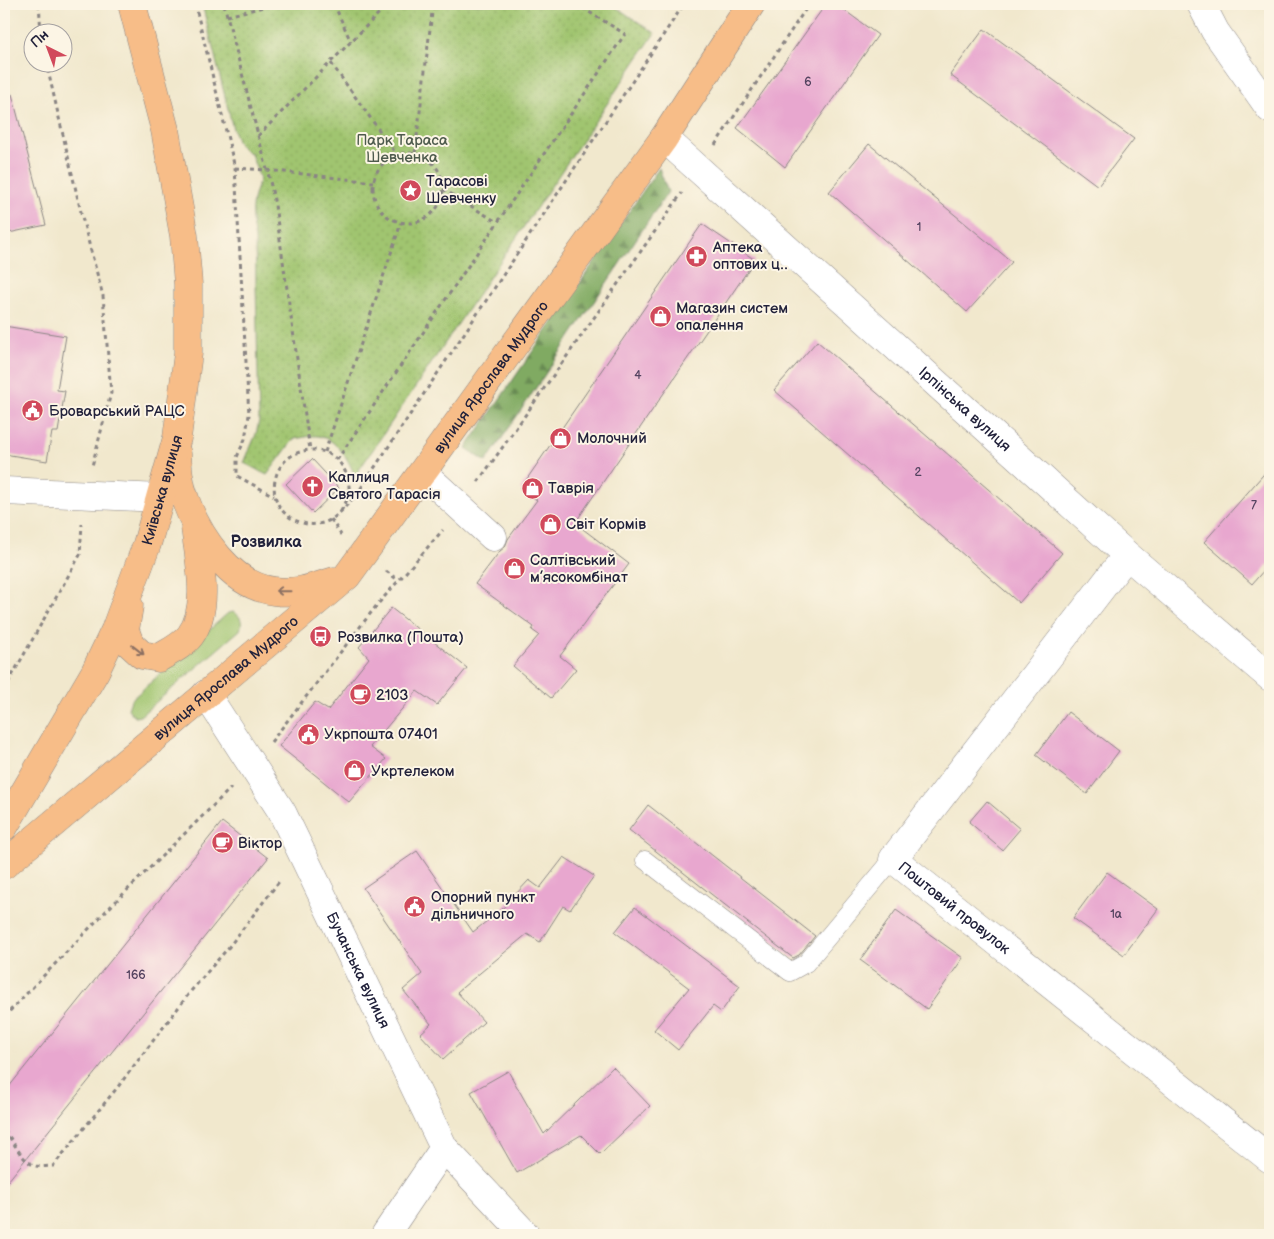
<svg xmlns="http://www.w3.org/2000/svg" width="1274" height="1239" font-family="'Balsamiq Sans',sans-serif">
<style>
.green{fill:#a0c56f;stroke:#617455}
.forest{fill:url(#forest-firs);stroke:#51664e}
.park{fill:url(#park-dots);stroke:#617455}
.building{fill:#e8a7cf}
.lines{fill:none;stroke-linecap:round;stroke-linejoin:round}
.service-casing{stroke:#8a8584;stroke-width:19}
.minor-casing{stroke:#8a8584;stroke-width:29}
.primary-casing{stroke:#8a8584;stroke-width:29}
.path{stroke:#8a8584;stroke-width:3;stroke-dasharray:4 4;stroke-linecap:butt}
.service{stroke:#fff;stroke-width:18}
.minor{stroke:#fff;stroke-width:28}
.primary{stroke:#f7bd88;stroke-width:28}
.oneway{stroke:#8c7062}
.labels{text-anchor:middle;stroke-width:4;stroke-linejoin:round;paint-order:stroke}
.number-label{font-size:12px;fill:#544360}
.park-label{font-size:15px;fill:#4e5b4d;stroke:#fcf5e5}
.poi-label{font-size:15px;fill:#22223b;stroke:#fcf5e5;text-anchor:start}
.street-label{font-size:15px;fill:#22223b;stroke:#fcf5e5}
.neighbourhood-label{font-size:16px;font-weight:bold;fill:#22223b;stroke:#fcf5e5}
</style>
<defs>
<pattern id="forest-firs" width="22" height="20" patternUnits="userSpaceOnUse" patternTransform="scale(1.25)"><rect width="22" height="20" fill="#80aa62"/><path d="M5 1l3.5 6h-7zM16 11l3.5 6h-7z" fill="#688a52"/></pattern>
<pattern id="park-dots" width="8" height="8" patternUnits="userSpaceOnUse" patternTransform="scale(1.25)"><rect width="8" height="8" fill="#a0c56f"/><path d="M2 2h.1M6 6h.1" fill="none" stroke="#8aa961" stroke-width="1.8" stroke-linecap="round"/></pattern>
</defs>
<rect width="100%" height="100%" fill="#fcf5e5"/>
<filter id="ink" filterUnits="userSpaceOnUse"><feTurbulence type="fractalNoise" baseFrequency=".02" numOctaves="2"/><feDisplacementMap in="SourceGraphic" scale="10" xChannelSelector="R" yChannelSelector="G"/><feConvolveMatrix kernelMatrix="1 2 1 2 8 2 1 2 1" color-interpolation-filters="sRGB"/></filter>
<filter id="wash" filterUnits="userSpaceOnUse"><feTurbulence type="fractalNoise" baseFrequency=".0096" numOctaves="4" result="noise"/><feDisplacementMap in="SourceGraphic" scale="20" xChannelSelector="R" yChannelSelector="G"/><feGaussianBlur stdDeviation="1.12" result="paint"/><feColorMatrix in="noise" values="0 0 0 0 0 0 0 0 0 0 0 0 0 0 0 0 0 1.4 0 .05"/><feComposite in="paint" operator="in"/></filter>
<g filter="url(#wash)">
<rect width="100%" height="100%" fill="#f1e8cd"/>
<path class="green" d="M 234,612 C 241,617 243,621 240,630 L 140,716 L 135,717 L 128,709 L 131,700 L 228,613 Z"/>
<path class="forest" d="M 659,168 L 668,192 L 486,462 L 466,448 Z"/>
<path class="park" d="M 202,4 L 611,4 L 655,33 L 355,476 C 349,461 339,442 322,437 C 315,434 302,438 294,439 L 267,475 L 244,463 L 256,434 L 259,421 L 255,239 C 250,215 250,202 260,179 L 251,154 L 242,148 L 237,141 L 233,129 Z"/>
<g id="blocks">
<path class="building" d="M 826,4 L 836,4 L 878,35 L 785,167 L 737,128 Z
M 984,29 L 1134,139 L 1098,186 L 950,75 Z
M 12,94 L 46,225 L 4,234 L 4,95 Z
M 869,144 L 1012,262 L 967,312 L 829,192 Z
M 702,224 L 755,260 L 575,523 L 629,564 L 560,656 L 576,669 L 551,698 L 513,666 L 539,635 L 532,630 L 534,627 L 475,584 L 500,551 L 505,547 L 508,539 L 537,500 L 520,489 Z
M 4,326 L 66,336 L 57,390 L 65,391 L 58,432 L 52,432 L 47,461 L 4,454 Z
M 817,341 L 1062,553 L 1019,603 L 774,390 Z
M 312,459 L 339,488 L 313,513 L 286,484 Z
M 1270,467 L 1270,563 L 1252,584 L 1204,542 Z
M 391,608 L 467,668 L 437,705 L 417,691 L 370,747 L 386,759 L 349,802 L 279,746 L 315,702 L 328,710 L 369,658 L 359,647 Z
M 1068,712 L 1119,751 L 1087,794 L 1036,755 Z
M 987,801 L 1020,829 L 1002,850 L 969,822 Z
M 648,805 L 815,936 L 799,955 L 793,958 L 629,830 Z
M 222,822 L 268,858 L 4,1186 L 4,1093 Z
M 417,851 L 473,932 L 501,910 L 529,880 L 540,888 L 564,857 L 594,876 L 570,910 L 563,906 L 540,942 L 527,934 L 457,992 L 484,1022 L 443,1059 L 420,1034 L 431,1024 L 403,990 L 422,974 L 363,888 Z
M 1107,872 L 1158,909 L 1124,955 L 1073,918 Z
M 635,907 L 740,986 L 721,1012 L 713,1006 L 678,1050 L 654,1030 L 689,988 L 615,932 Z
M 896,910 L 963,958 L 927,1009 L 860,960 Z
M 613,1067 L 650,1106 L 600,1154 L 581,1135 L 517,1173 L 471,1092 L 508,1071 L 544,1134 Z"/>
</g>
</g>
<g filter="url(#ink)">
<use href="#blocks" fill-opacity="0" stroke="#8a8584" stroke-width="1"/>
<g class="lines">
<defs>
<path id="service" d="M 645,860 L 790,972 L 806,963 L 893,859"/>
<g id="minor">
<path d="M 1201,4 L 1215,31 L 1270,109"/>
<path id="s1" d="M 664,138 L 1127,555 L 1270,677"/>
<path d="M 423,473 L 493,537"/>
<path d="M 4,491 L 161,498"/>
<path id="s2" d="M 1127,555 L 893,859 L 1270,1159"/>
<path id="s3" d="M 206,694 L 282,812 L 444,1148 L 526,1235"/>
<path d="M 385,1235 L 444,1148"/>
</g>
<g id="primary">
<path d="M 177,454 C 178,469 179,484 185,499 C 198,536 231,586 274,591 C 298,594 312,588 334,581"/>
<path d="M 129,606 L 125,630 L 130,644 L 142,655 L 159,658 C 169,652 182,646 190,636 C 211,608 199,560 195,527"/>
<path id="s4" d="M 4,827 L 95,672 L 115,630 L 147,544 L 177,438 L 188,353 L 188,284 L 184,236 L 165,130 L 132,4"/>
<path id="s5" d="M 4,865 L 347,576 L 664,138 L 751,4"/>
</g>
</defs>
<use href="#service" class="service-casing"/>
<use href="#minor" class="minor-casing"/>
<use href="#primary" class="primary-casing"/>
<path class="path" d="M 39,4 L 41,32
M 195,4 L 235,168 L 249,415 L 245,439 L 237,457 L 237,476 L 274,496
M 224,4 L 270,181 L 275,205 L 310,450
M 334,4 L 351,42
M 227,16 L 275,4
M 46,62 L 84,225 L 103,296 L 111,393 L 92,466
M 331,63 L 397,155
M 258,136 L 388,4
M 715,145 L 809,4
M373 188a35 35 0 1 1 70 0a35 35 0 1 1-70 0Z
M 415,153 L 433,4
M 235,168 L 267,170 L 373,182
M 443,189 L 497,222
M 325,452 L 401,223
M 337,460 L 625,34 L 576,4
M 478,482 L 682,193
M 341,511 C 345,504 350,496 349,487 C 348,467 333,450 313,450 C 268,450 259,512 303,523 C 313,526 323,524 332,519 C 343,511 352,499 361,488 L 684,4
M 331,519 L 341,535
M 386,571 L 398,580
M 4,690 L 80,555 L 82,524
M 271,742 L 377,605 L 443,530
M 4,1017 L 105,912 L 231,788
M 4,1131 C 15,1141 20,1161 36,1166 C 41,1167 48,1166 53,1166 L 117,1088 L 191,991 L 228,948 L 281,879"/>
<use href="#service" class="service"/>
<use href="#minor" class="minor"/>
<use href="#primary" class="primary"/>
</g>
<defs><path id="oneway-shaft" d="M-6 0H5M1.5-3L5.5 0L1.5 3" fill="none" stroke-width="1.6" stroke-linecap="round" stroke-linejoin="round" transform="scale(1.25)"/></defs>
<g class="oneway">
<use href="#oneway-shaft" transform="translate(283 591) rotate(-179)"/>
<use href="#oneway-shaft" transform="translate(138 650) rotate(38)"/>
</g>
</g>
<defs>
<symbol id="sight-disc" viewBox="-11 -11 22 22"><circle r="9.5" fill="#d1495b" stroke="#fcf5e5"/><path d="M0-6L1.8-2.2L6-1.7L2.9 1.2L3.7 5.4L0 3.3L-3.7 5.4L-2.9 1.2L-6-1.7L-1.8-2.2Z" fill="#fff"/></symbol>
<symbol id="pharmacy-disc" viewBox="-11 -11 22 22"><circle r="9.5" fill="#d1495b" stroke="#fcf5e5"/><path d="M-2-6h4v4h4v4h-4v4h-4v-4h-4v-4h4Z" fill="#fff"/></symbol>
<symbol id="shop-disc" viewBox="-11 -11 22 22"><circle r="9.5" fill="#d1495b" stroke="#fcf5e5"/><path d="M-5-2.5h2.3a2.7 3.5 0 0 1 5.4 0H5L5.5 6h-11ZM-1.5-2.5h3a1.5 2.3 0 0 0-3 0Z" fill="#fff"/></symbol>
<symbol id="civic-disc" viewBox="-11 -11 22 22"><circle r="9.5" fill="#d1495b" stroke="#fcf5e5"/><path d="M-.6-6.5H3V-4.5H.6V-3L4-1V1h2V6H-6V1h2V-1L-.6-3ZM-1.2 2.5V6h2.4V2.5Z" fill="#fff"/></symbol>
<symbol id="church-disc" viewBox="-11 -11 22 22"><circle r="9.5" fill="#d1495b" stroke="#fcf5e5"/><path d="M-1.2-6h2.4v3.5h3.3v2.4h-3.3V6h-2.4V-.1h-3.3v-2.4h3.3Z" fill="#fff"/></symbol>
<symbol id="bus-disc" viewBox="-11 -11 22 22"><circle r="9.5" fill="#d1495b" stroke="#fcf5e5"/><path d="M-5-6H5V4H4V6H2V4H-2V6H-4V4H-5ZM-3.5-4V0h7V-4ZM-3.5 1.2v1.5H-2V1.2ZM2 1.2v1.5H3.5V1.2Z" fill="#fff"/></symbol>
<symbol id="cafe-disc" viewBox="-11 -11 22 22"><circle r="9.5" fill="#d1495b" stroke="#fcf5e5"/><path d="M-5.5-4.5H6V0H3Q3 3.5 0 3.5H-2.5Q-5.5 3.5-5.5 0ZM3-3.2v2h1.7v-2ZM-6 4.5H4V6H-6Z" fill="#fff"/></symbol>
</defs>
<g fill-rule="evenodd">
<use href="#sight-disc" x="398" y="178" width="25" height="25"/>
<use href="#pharmacy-disc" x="684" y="244" width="25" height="25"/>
<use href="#shop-disc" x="648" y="304" width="25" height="25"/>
<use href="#civic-disc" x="20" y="398" width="25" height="25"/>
<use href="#shop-disc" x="548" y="426" width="25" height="25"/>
<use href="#church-disc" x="300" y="474" width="25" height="25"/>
<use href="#shop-disc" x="520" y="476" width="25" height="25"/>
<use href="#shop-disc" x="538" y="512" width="25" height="25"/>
<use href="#shop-disc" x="502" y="556" width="25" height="25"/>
<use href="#bus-disc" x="308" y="624" width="25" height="25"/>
<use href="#cafe-disc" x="348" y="682" width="25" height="25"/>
<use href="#civic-disc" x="296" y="722" width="25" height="25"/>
<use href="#shop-disc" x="342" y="758" width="25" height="25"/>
<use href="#cafe-disc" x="210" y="830" width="25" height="25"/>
<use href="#civic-disc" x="402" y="894" width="25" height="25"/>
</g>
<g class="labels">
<g class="number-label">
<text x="808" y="86">6</text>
<text x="919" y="231">1</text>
<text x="638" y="379">4</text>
<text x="918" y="476">2</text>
<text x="1254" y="509">7</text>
<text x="1116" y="918">1а</text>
<text x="136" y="979">166</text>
</g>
<g class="park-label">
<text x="402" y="145">Парк Тараса<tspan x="402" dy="17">Шевченка</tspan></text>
</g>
<g class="poi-label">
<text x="426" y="186">Тарасові<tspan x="426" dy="17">Шевченку</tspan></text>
<text x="713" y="252">Аптека<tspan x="713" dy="17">оптових ц‥</tspan></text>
<text x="676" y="313">Магазин систем<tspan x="676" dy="17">опалення</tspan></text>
<text x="49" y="416">Броварський РАЦС</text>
<text x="577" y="443">Молочний</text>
<text x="328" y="482">Каплиця<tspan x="328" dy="17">Святого Тарасія</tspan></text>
<text x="548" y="493">Таврія</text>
<text x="566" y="529">Світ Кормів</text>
<text x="530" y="565">Салтівський<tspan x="530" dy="17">м’ясокомбінат</tspan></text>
<text x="337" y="642">Розвилка (Пошта)</text>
<text x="376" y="700">2103</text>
<text x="324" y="739">Укрпошта 07401</text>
<text x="371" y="776">Укртелеком</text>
<text x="238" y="848">Віктор</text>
<text x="431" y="902">Опорний пункт<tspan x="431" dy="17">дільничного</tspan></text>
</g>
<g class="street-label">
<text dy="5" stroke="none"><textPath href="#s5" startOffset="694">вулиця Ярослава Мудрого</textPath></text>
<text dy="5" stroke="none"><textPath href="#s1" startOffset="405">Ірпінська вулиця</textPath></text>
<text dy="5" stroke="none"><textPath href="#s4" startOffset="374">Київська вулиця</textPath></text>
<text dy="5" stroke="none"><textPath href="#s5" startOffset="290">вулиця Ярослава Мудрого</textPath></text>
<text dy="5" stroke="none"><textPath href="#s2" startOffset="462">Поштовий провулок</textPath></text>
<text dy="5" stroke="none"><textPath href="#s3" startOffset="316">Бучанська вулиця</textPath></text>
</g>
<g class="neighbourhood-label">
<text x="266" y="547">Розвилка</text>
</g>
</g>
<rect width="1274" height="1239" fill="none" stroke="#fcf5e5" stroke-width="20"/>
<g transform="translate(48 48) rotate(318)"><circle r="24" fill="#fcf5e5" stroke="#a5a1a1"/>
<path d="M0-4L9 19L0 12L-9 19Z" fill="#d1495b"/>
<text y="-8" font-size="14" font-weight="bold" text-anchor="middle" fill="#22223b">Пн</text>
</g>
</svg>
